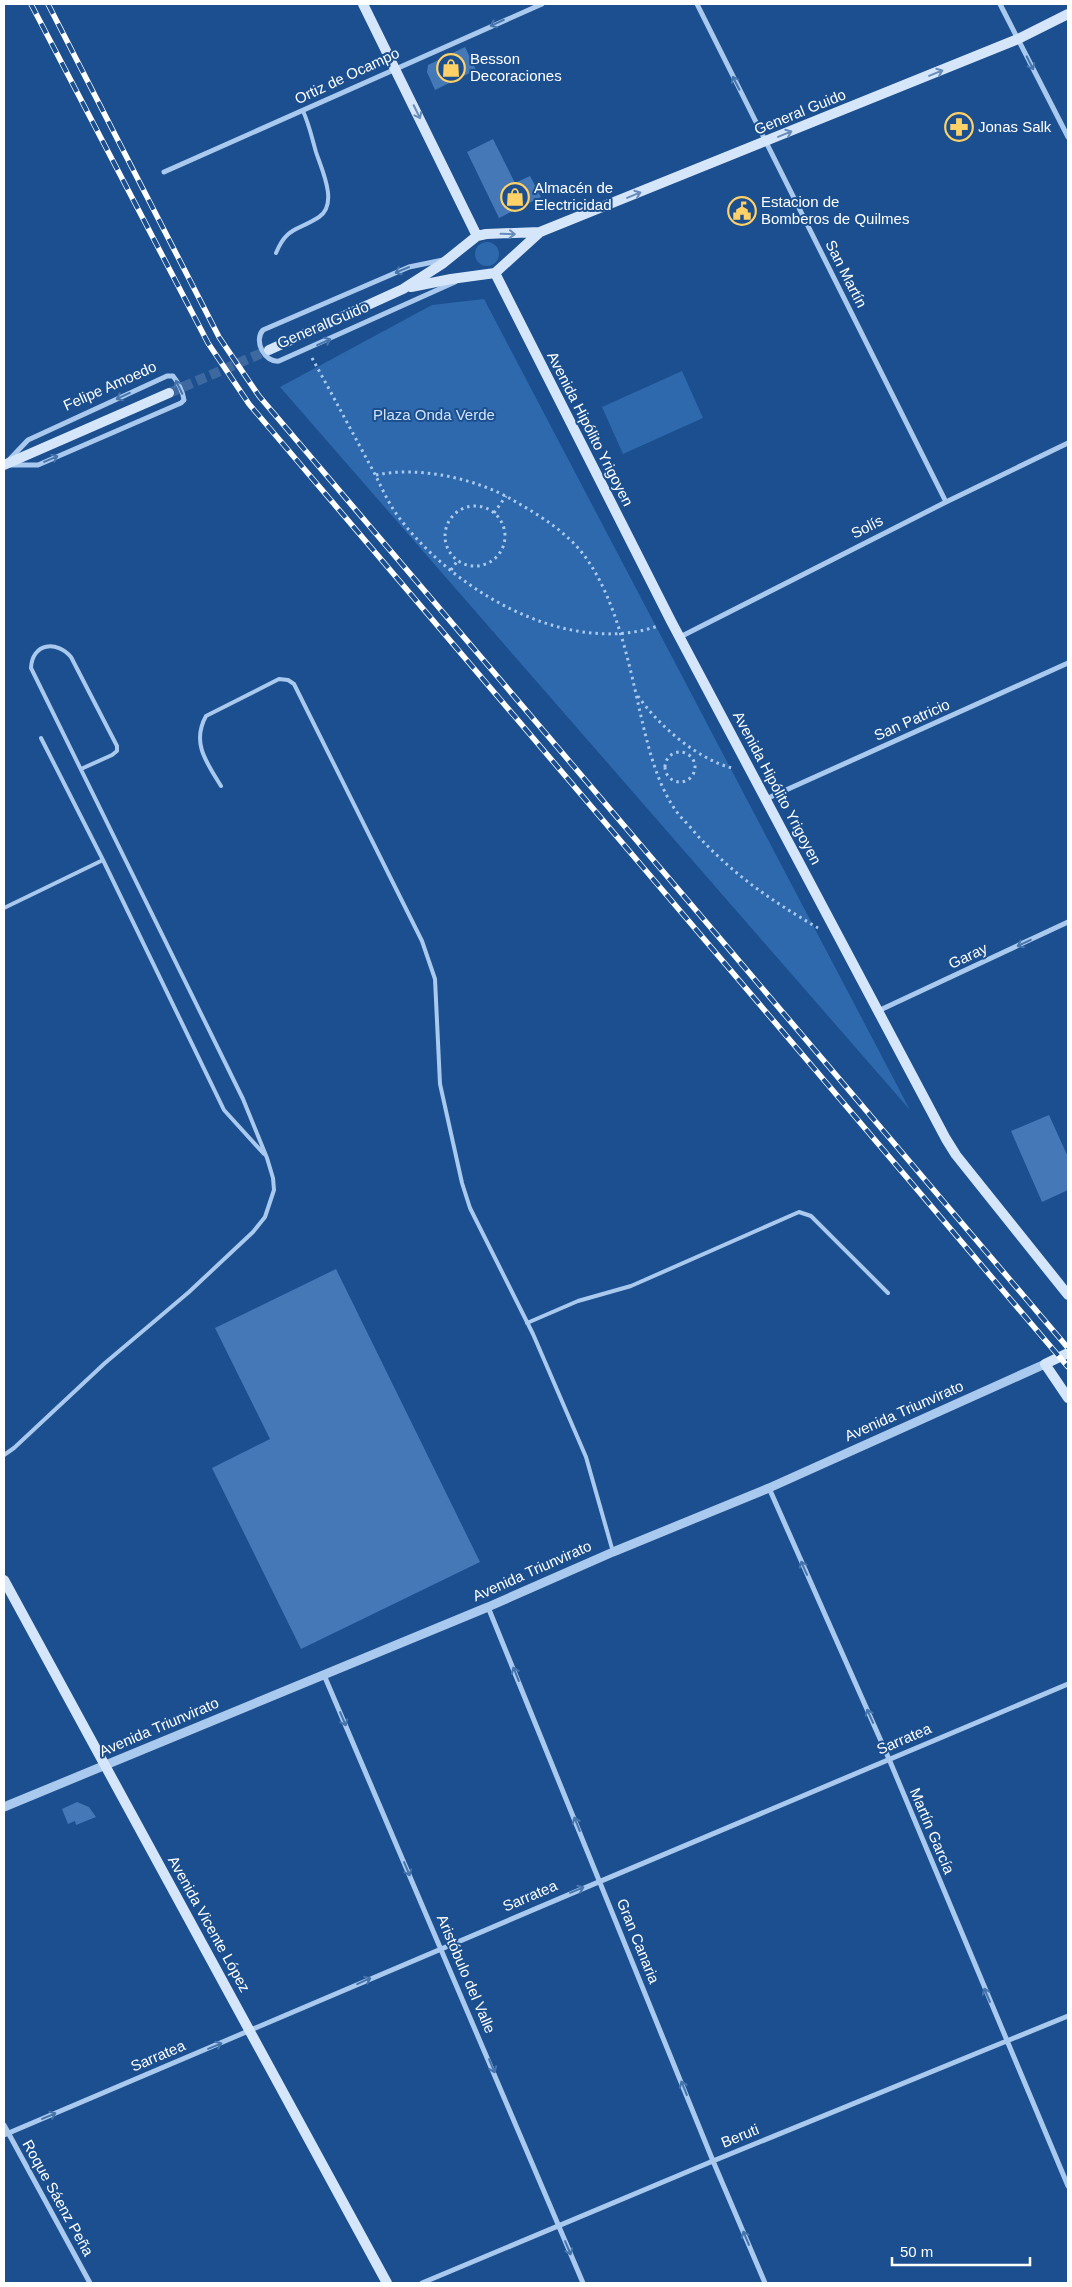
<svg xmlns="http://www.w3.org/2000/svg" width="1072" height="2287" font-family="Helvetica,sans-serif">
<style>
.green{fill:#2e69ad}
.building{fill:#4478b7}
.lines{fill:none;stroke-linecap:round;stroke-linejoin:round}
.secondary-tunnel{stroke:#3d69a0;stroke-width:10;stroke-dasharray:10 5;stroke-linecap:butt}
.path{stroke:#a9c9ee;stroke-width:3;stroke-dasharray:2.5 4;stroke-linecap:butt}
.service{stroke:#a9c9ee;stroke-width:4}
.minor{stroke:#a9c9ee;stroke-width:5}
.tertiary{stroke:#a9c9ee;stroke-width:9}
.secondary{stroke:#d6e6fa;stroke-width:10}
.rail-casing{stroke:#fff;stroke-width:5.5}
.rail{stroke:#1b4f8f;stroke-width:4;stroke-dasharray:11;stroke-linecap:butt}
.oneway{stroke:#4674ac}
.oneway2{stroke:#668bba}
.labels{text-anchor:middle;stroke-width:4;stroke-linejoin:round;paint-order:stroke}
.poi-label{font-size:15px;fill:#fff;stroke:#1b4f8f;text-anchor:start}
.street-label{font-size:15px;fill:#fff;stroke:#1b4f8f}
.park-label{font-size:15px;fill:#cfe3fa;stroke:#1b4f8f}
</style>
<rect width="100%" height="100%" fill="#1b4f8f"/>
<path class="green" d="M475 254a12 12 0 1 1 24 0a12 12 0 1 1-24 0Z
M 484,299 L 910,1110 L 280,387 L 432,305 Z
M 682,371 L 703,418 L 623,454 L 602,407 Z"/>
<path class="building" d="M 465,47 L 476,70 L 435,90 L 427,72 L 428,65 Z
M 493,139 L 515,183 L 530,176 L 541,197 L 499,218 L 467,152 Z
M 1049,1115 L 1068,1157 L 1068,1190 L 1042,1202 L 1011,1131 Z
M 336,1269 L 480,1562 L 301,1649 L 212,1468 L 270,1439 L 215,1328 Z
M 77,1802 L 89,1807 L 96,1817 L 76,1825 L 75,1821 L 68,1824 L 62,1809 Z"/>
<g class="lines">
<path class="secondary-tunnel" d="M 169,393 L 269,350"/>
<path class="path" d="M 312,358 C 332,394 351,430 370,465 C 379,481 385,497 395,512 C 448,587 564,658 658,626
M 376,475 C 418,466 474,478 511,499 C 530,510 551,522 567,537 C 611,574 628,658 640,712 C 648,746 656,782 676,811 C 682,819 690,826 696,834 C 735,876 769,899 818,928
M445 536a30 30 0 1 1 60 0a30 30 0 1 1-60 0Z
M 494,513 L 506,496
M 451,570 L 458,560
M 638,696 C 658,725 697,759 732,768
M665 767a15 15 0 1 1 30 0a15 15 0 1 1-30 0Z"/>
<path class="service" d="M 276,253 C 287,226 298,231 319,217 C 339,204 321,168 316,152 C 312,138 309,124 303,111
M 41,738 L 103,860 L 224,1110 L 264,1154
M 221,786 C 207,763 191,743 206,716 L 279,679 L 288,680 L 294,684 L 422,941 L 435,979 L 440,1084 L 462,1183 L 470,1208 L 533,1334 L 586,1457 L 613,1552
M 4,908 L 103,860
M 527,1323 L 578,1301 L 631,1286 L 799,1212 L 811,1216 L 888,1293
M 4,1455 L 14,1448 L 105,1363 L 189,1292 L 253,1232 L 265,1217 L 274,1190 L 273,1178 L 267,1158 L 243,1099 L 31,668 C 32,643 57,640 71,657 L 117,746 L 117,751 L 112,755 L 81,769"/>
<path class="minor" d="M 697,4 L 946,502
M 1000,4 L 1068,137
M 164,172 L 542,4
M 443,260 L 409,267 L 263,330 C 253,341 265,363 279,361 L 455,282
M 8,461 L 28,440 L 167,376 L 173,376 C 178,382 183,392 184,400 L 181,403 L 38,465 L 11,465
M 680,637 L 946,502 L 1068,443
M 766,799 L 1068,663
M 878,1011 L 1068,922
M 769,1488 L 889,1759 L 1068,2186
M 488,1607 L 713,2161 L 765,2283
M 324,1675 L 583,2283
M 4,2125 L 90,2283
M 4,2135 C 358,1984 713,1833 1068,1684
M 422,2283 L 713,2161 L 1068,2016"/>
<path class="tertiary" d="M 4,1807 L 488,1607 L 613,1552 L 769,1488 L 1045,1364"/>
<path class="secondary" d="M 363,4 L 477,236
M 495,273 L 671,621 L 946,1139 L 956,1155 L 1068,1295
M 411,287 L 451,279 L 495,273 L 539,233
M 269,350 L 403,289 L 442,264 L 477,236 L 486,234 L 540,232 L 1018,39 L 1068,14
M 4,465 L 169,393
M 1068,1353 L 1045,1364 L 1068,1398
M 4,1580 L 387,2283"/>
<defs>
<path id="rail" d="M 31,4 L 208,343 L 249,404 L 1068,1367
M 48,4 L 219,337 L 259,396 L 1068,1348"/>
</defs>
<use href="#rail" class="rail-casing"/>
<use href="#rail" class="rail"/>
</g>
<defs><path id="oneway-shaft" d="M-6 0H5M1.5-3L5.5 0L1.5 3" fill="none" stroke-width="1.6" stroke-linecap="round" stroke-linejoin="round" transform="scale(1.25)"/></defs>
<g class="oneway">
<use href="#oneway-shaft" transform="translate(497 23) rotate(156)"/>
<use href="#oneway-shaft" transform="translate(1030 63) rotate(63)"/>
<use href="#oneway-shaft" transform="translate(736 83) rotate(-117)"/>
<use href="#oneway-shaft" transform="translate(402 270) rotate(157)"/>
<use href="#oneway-shaft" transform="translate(324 342) rotate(-24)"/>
<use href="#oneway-shaft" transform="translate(179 387) rotate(-116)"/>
<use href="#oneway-shaft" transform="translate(123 396) rotate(155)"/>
<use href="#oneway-shaft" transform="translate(51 459) rotate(-23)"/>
<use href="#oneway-shaft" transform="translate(1024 943) rotate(155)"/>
<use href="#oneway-shaft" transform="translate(804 1568) rotate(-114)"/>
<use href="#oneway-shaft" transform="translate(516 1674) rotate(-112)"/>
<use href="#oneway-shaft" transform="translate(870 1716) rotate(-114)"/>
<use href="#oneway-shaft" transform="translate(343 1719) rotate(67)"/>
<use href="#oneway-shaft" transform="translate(577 1824) rotate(-112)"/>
<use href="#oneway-shaft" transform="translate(407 1869) rotate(67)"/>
<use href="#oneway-shaft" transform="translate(577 1890) rotate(-23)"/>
<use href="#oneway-shaft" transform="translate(364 1981) rotate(-24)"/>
<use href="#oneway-shaft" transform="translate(987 1995) rotate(-113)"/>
<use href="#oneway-shaft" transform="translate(215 2046) rotate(-23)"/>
<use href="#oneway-shaft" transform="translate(492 2066) rotate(67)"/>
<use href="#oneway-shaft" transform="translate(684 2088) rotate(-112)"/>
<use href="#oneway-shaft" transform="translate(49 2116) rotate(-23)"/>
<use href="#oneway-shaft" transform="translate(746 2238) rotate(-113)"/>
<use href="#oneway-shaft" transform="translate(568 2248) rotate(67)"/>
</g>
<g class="oneway2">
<use href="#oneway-shaft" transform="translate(936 73) rotate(-22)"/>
<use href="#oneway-shaft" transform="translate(417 112) rotate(64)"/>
<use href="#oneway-shaft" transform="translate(785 134) rotate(-22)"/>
<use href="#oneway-shaft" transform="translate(634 195) rotate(-22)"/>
<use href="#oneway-shaft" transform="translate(508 234) rotate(2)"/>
</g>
<defs>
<symbol id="shop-ring" viewBox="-11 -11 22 22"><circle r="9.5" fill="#1b4f8f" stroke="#ffd166" stroke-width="1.5"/><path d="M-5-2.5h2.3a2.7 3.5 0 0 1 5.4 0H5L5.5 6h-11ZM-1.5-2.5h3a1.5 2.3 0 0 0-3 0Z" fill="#ffd166"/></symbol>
<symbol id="pharmacy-ring" viewBox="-11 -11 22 22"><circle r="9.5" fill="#1b4f8f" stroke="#ffd166" stroke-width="1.5"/><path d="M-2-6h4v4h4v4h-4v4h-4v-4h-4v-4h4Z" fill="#ffd166"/></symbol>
<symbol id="civic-ring" viewBox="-11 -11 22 22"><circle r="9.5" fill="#1b4f8f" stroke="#ffd166" stroke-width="1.5"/><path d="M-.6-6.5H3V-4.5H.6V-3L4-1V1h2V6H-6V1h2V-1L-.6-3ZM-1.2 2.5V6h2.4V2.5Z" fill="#ffd166"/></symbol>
</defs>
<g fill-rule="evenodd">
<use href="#shop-ring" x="435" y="52" width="32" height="32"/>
<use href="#pharmacy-ring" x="943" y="111" width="32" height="32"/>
<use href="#shop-ring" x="499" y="181" width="32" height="32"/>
<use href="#civic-ring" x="726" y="195" width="32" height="32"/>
</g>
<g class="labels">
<g class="poi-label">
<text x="470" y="64">Besson<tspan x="470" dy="17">Decoraciones</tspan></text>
<text x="978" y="132">Jonas Salk</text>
<text x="534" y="193">Almacén de<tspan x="534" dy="17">Electricidad</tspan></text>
<text x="761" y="207">Estacion de<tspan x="761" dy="17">Bomberos de Quilmes</tspan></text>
</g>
<g class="street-label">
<text transform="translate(347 76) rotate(-25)" y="5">Ortiz de Ocampo</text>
<text transform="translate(800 112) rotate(-22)" y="5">General Guido</text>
<text transform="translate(846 274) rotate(63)" y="5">San Martín</text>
<text transform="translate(323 325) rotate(-23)" y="5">General Guido</text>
<text transform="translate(110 386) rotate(-24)" y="5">Felipe Amoedo</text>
<text transform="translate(590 429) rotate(63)" y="5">Avenida Hipólito Yrigoyen</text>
<text transform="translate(867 527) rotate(-27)" y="5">Solís</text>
<text transform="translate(912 720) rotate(-24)" y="5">San Patricio</text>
<text transform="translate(777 788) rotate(62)" y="5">Avenida Hipólito Yrigoyen</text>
<text transform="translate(968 956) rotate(-25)" y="5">Garay</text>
<text transform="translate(904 1411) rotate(-24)" y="5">Avenida Triunvirato</text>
<text transform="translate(532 1571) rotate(-24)" y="5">Avenida Triunvirato</text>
<text transform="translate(159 1727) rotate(-23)" y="5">Avenida Triunvirato</text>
<text transform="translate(904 1739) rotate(-23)" y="5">Sarratea</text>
<text transform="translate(932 1831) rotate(67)" y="5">Martín García</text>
<text transform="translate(530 1896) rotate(-23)" y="5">Sarratea</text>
<text transform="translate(209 1924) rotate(61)" y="5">Avenida Vicente López</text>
<text transform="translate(638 1941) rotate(68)" y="5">Gran Canaria</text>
<text transform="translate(466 1974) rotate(67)" y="5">Aristóbulo del Valle</text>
<text transform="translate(158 2056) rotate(-23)" y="5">Sarratea</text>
<text transform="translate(740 2136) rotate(-22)" y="5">Beruti</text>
<text transform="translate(58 2198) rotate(61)" y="5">Roque Sáenz Peña</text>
</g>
<g class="park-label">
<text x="434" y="420">Plaza Onda Verde</text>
</g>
</g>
<rect width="1072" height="2287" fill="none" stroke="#ffffff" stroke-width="10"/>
<path d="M892 2257v8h138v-8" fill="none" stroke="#ffffff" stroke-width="2.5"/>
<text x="900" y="2257" font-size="15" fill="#ffffff" stroke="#1b4f8f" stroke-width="4" paint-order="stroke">50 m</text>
</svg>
